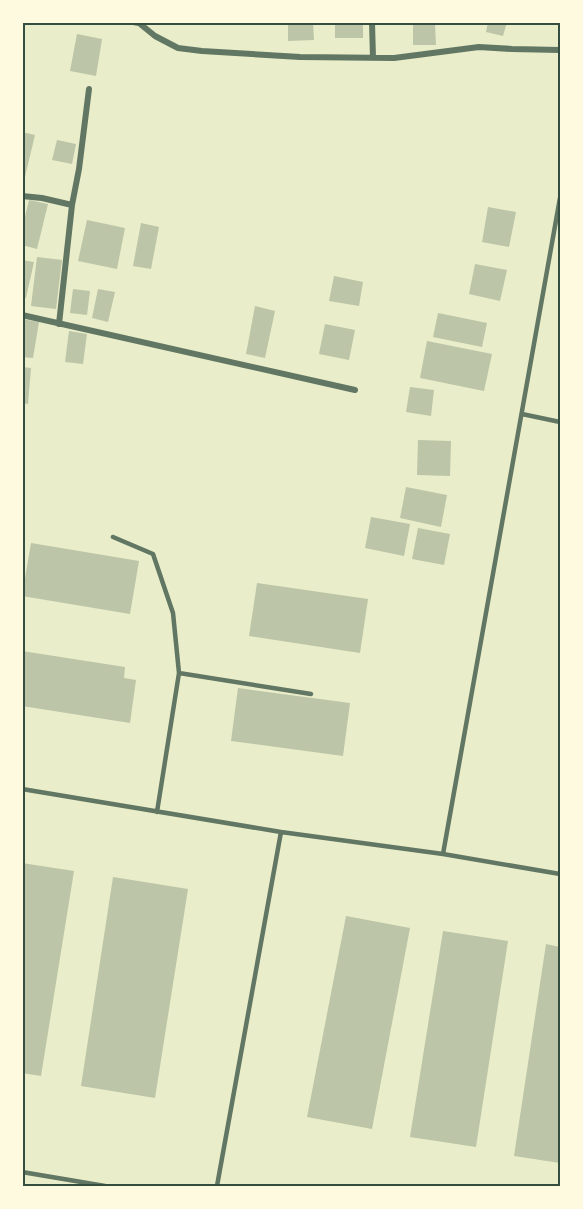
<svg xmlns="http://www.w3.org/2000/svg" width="583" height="1209" font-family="'Work Sans',sans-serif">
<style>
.building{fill:#bcc5a7}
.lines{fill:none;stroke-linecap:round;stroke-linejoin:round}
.service{stroke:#617663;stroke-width:4.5}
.minor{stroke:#617663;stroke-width:6}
.neatline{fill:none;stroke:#344e41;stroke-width:2}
</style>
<rect width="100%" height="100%" fill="#e9edc9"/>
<path class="building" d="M 288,22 L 313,22 L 314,40 L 288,41 Z
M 335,22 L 363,22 L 363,38 L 335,38 Z
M 488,22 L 507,22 L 503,36 L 486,32 Z
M 435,24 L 436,45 L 413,45 L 413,25 Z
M 77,34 L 102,39 L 96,76 L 70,71 Z
M 22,132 L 35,135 L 23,185 L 22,185 Z
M 57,140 L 76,144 L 72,164 L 52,160 Z
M 29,200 L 48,204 L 37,249 L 22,245 L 22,229 Z
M 488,207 L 516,212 L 509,247 L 482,242 Z
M 87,220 L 125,228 L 117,269 L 78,261 Z
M 141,223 L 159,227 L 151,269 L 133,266 Z
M 37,257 L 62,260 L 56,309 L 31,306 Z
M 22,260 L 34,262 L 26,298 L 22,297 Z
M 475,264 L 507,270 L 500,301 L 469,294 Z
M 334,276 L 363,282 L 359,306 L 329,301 Z
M 73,289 L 90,291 L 87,315 L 70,313 Z
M 98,289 L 115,292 L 108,322 L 92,318 Z
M 255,306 L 275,311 L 265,358 L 246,354 Z
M 438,313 L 487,323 L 482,347 L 433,337 Z
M 22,319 L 39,322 L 33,358 L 22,357 Z
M 325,324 L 355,330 L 349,360 L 319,354 Z
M 69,331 L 87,334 L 83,364 L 65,362 Z
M 427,341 L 492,354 L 484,391 L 420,378 Z
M 22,367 L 31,368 L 28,404 L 22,403 Z
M 410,387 L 434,390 L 431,416 L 406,412 Z
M 418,440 L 451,441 L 450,476 L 417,475 Z
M 406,487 L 447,495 L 441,527 L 400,518 Z
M 371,517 L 410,524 L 404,556 L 365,548 Z
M 418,528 L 450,534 L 444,565 L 412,559 Z
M 31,543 L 139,561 L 130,614 L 22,596 Z
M 257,583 L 368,599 L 360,653 L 249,636 Z
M 22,651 L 125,667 L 124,678 L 136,680 L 130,723 L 22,706 Z
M 238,688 L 350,703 L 343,756 L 231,741 Z
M 22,863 L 74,871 L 41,1076 L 22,1073 Z
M 113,877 L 188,889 L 155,1098 L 81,1086 Z
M 346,916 L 410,928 L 372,1129 L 307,1117 Z
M 443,931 L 508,941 L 476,1147 L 410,1137 Z
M 546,944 L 560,947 L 560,1163 L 514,1156 Z"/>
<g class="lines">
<path class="service" d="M 522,414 L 560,422
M 113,537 L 153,554 L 173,613 L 179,673 L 157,812
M 179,673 L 311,694
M 22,789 L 281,832 L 443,854 L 560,874
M 443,854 L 560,198
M 22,1172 L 105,1186
M 217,1186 L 281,832"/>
<path class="minor" d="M 133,22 L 139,23 L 155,36 L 178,48 L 202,51 L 300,57 L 394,58 L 479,47 L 512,49 L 560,50
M 372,22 L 373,58
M 22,196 L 42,198 L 72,205
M 22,315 L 355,390
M 59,324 L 72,205 L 79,169 L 89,89"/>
</g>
<rect width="583" height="1209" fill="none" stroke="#fefae0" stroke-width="48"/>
<rect x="24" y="24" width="535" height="1161" class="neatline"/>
</svg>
